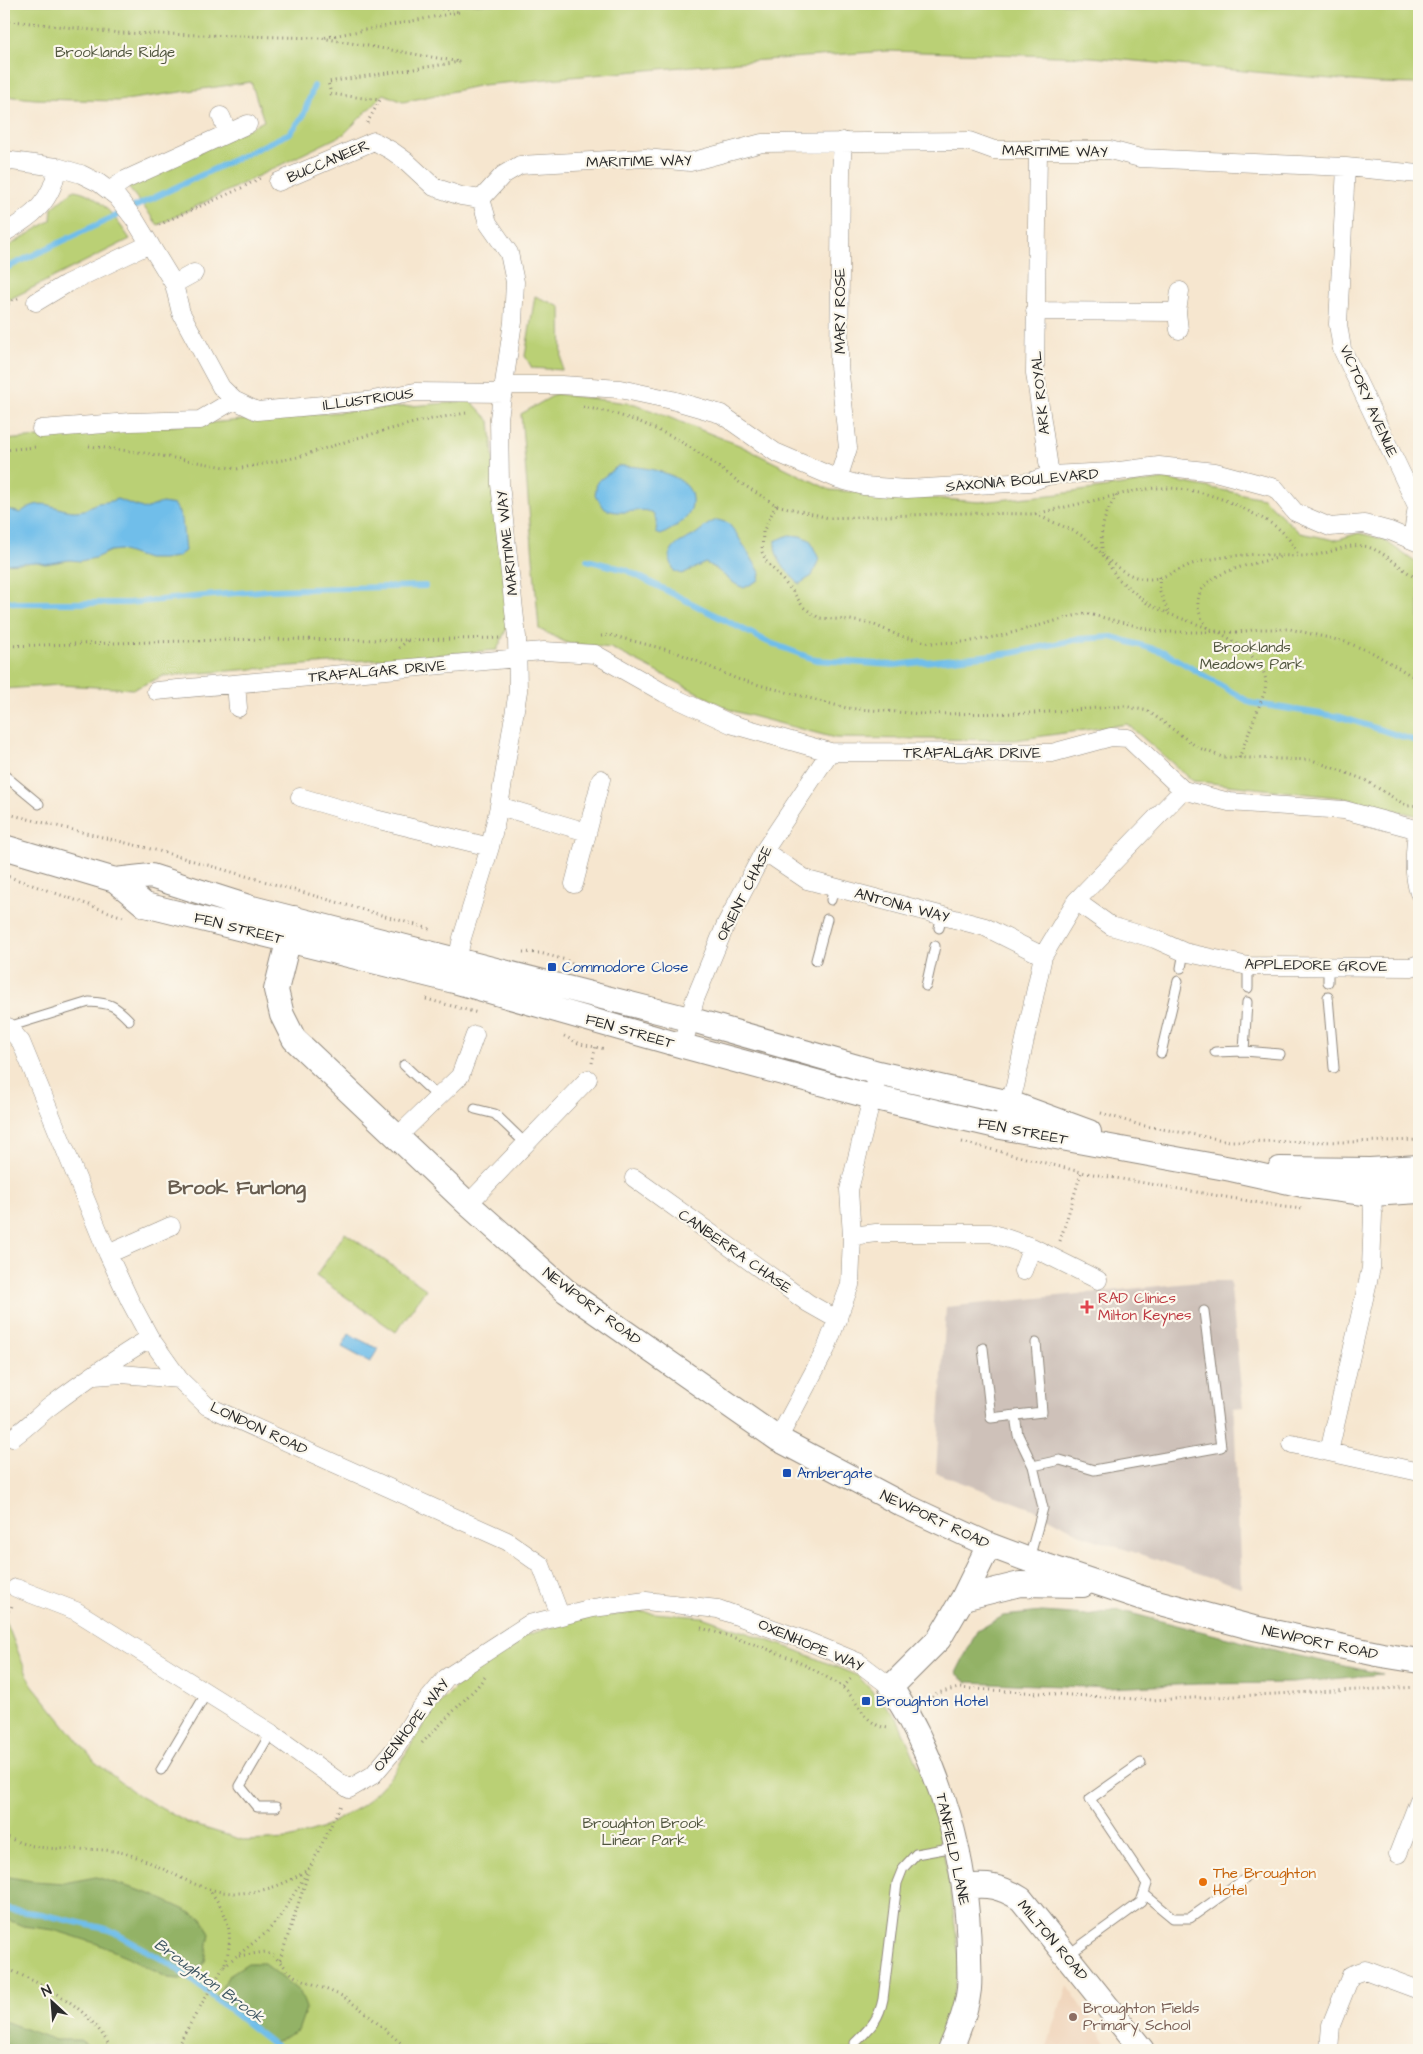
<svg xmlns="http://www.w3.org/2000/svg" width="1423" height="2054" font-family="'Architects Daughter',sans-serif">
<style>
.built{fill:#f0d5bc}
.industrial{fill:#cec1b9}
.green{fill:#bad074;stroke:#727e50}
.forest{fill:#93b266;stroke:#5f6e48}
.water{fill:#6fbeea;stroke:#4d748a}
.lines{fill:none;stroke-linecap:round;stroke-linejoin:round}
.stream{stroke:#6fbeea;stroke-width:6}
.lane-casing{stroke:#90887d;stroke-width:11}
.street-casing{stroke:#90887d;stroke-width:19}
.secondary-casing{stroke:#90887d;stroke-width:26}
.path{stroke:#90887d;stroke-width:3;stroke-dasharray:1 4;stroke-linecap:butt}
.lane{stroke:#fff;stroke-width:9}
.street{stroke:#fff;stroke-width:18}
.secondary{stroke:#fff;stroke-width:24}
.transit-dot{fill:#1a4fb4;stroke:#fbf7ec;stroke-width:2}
.health-dot{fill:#e0444e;stroke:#fbf7ec;stroke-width:2}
.food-dot{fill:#e8710a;stroke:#fbf7ec;stroke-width:2}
.education-dot{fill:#8d6e63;stroke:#fbf7ec;stroke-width:2}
.labels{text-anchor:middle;stroke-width:4.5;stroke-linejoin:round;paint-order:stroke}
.park-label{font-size:15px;fill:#4f543d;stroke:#fbf7ec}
.street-label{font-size:15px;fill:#2b2b2b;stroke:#fbf7ec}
.transit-label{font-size:15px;fill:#164399;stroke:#fbf7ec;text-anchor:start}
.health-label{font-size:15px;fill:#be3a42;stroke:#fbf7ec;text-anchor:start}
.food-label{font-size:15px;fill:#c56008;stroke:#fbf7ec;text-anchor:start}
.education-label{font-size:15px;fill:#785e54;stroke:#fbf7ec;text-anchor:start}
.water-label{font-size:16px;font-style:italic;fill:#3f5764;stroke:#fbf7ec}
.district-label{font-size:20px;font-weight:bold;fill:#685d50;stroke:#fbf7ec}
</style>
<rect width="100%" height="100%" fill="#fbf7ec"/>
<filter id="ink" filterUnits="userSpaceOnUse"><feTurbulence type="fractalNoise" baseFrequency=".02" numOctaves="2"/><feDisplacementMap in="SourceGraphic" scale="10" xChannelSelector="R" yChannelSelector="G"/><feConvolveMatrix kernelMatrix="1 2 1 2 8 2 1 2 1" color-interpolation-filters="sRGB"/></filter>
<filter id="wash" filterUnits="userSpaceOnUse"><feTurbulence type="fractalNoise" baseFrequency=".0096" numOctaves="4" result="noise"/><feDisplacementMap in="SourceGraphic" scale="20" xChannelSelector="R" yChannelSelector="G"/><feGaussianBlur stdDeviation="1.12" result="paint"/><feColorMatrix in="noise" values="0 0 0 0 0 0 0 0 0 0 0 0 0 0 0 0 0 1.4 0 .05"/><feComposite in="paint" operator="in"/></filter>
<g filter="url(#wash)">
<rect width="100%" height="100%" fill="#f6e6cf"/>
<path class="built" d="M 1067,1985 L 1112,2050 L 1046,2050 Z"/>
<path class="industrial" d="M 1210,1281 L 1230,1281 L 1243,1407 L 1234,1408 L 1241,1587 L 1084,1536 L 1036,1510 L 936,1473 L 946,1307 Z"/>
<path class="green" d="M 4,4 L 1419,4 L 1419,84 L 1375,83 L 1092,57 L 887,51 L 737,62 L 482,85 L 403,102 L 384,94 L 344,134 L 158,225 L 128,187 L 264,121 L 251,82 L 118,101 L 35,99 L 4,96 Z
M 74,190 C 99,193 116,219 130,239 L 4,302 L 4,249 L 51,220 L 52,208 Z
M 535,296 L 561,307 L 562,370 L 532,368 L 525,356 Z
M 556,394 L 635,404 L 739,445 L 830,490 L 979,502 L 1059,494 L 1165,479 L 1263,498 L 1300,533 L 1335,540 L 1359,533 L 1383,539 L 1419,565 L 1419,816 L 1344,798 L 1193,781 L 1127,724 L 1015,740 L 835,738 L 733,711 L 611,648 L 567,643 L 539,629 L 521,414 Z
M 471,401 L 490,421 L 508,625 L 497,650 L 163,676 L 134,689 L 59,685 L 4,689 L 4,440 Z
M 345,1233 L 426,1289 L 396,1332 L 316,1276 Z
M 641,1612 L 702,1617 L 798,1651 L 858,1676 L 897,1718 L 921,1772 L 939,1827 L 950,1888 L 960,1964 L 947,2029 L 937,2050 L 4,2050 L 4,1619 L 5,1619 L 30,1682 L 95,1762 L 139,1796 L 188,1823 L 246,1841 L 288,1839 L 321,1829 L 363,1805 L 394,1773 L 431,1712 L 474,1669 L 523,1636 L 580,1619 Z"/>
<path class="forest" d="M 1118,1610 L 1294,1655 L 1382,1674 L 1292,1683 L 1198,1684 L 1108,1688 L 968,1682 L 956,1673 L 977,1631 L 1003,1616 L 1042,1612 L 1087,1615 Z
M 4,1876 L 32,1881 L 64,1883 L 96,1877 L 151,1894 L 202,1918 L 210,1934 L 205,1961 L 191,1980 L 168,1978 L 128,1957 L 95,1943 L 54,1930 L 23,1926 L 4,1918 Z
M 248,1963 L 264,1963 L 300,1992 L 306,2008 L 298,2031 L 272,2043 L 215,1999 L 229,1975 Z
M 4,2021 L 55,2040 L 80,2040 L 95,2050 L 17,2050 L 4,2043 Z"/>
<path class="water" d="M 618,466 C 638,465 691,473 692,498 C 693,506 690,514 684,520 C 677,526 669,531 661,535 L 656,533 C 660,499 636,514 617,512 C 613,512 609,510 605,509 L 595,495 L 597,482 Z
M 117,499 L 145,509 L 162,503 L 175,505 L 182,519 L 185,551 L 177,557 L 163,559 L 147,559 L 120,550 L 110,551 L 95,558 L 80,561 L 69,560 L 45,564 L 37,562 L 4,564 L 4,508 L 20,513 C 46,492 57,516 84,510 C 89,508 93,504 98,503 C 105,502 111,502 117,499 Z
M 718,520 L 728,523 L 736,533 L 760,572 L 759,580 L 744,588 C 728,583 720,568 705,563 L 682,574 L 674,571 L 669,556 C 676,540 685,542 697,533 C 705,527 709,522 718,520 Z
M 789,535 L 800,536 L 810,540 L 819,559 L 812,576 L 799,584 C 787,571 774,560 775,541 Z
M 349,1334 L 378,1349 L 370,1362 L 342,1347 Z"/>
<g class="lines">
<path class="stream" d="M 4,269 L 290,133 L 303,116 L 314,86
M 587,560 L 626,570 L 768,642 L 816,660 L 894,665 L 1012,653 L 1079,639 L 1112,637 L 1164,652 L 1251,703 L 1341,717 L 1419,742
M 4,600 L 16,603 L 128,603 L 269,590 L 425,586
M 4,1909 L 41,1914 L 110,1930 L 172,1965 L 281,2050"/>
</g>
</g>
<g filter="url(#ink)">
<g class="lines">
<defs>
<path id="lane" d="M 4,775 L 39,804
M 831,900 L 834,887
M 939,928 L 942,916
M 816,960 L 827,919
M 1248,966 L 1248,988
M 1328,966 L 1328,982
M 1181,968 L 1184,952
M 926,986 L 935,946
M 1328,997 L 1334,1068
M 8,1027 L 89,1002 C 110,1003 115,1005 129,1020
M 1244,1051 L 1247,1002
M 1215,1052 L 1244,1051 L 1280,1054
M 1161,1053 L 1178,981
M 404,1065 L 438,1097
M 475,1109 L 495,1114 L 526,1144
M 983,1348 L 991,1418 L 1042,1412 L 1036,1343
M 1015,1416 L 1018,1435 L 1033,1466 L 1043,1508 L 1029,1559
M 1033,1466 L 1060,1460 L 1094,1470 L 1221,1447 L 1204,1311
M 271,1733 L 240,1786 L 257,1807 L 276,1807
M 161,1770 L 206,1694
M 1144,1894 L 1173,1918 L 1190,1918 L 1245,1879
M 1068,1955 L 1141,1902 L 1147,1884 L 1090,1799 L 1141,1763
M 855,2043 C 870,2028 879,2020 883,1999 L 897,1883 L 903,1868 L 916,1854 L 955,1847"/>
<path id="street" d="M 221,116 L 228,133
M 1038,150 L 1035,373 L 1050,475
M 4,160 L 57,167 L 81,174 L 99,183 L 117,197 L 135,220 L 174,284 L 181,313 L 221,387 L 234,400 L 257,411 L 367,401 L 415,392 L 504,393
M 1346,167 L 1338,324 L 1342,349 L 1417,506 L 1412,540
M 278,182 L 374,141 L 392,151 L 406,161 L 434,187 L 461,196 L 481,199
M 109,191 L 125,180 L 248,124
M 481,199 L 503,175 L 520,165 L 645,158 L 690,162 L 762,143 L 969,141 L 994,150 L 1110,150 L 1140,158 L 1346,167 L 1419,174
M 4,233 C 32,217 53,201 57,167
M 174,284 L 194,273
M 36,302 L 66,284 L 150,244
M 1035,311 L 1177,312
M 1179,330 L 1177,312 L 1180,291
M 505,385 L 562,385 L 620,389 L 672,400 L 721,414 L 775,452 L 838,479 L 864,486 L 907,489 L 1030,482 L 1050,475 L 1111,472 L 1159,466 L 1215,472 L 1275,488 L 1295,512 L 1330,527 L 1364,524 L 1390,531 L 1419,543
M 41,429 L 130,422 L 200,420 L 234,400
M 838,479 L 848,448 L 839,366 L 841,172 L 843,141
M 518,653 L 544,651 L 595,654 L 664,693 L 731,724 L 830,752 L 1052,753 L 1111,737 L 1128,738 L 1183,790 L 1229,802 L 1344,810 L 1419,830
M 236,684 L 238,708
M 156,691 L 518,658
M 300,797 L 375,819 L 490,847
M 499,806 L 587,832
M 1417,830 C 1415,852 1412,872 1419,893
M 764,851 L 807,880 L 985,927 L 1043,956
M 574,884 L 601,779
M 1076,901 L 1111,926 L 1155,939 L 1184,952 L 1248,966 L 1411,967 L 1419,964
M 455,970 L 462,938 L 490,847 L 499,806 L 518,691 L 517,637 L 500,484 L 499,418 L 513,322 L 515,282 L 509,253 L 488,223 L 481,199
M 4,1026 L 8,1027 L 21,1042 L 108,1254 L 130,1301 L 150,1338 L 179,1379 L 207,1406 L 507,1541 L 541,1565 L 560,1615
M 683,1046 L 695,999 L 726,924 L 764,851 L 830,752
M 1001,1127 L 1015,1086 L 1043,956 L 1076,901 L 1183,790
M 397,1137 L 460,1076 L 475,1035
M 634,1178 L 808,1303 L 838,1320
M 468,1204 L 588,1079
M 852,1236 L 876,1233 L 991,1233 L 1032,1247 L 1098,1280
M 108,1254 L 171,1226
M 1023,1271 L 1032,1247
M 94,1376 L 122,1374 L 179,1379
M 12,1438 C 25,1429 36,1418 48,1408 C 81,1383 115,1359 150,1338
M 778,1439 L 826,1349 L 850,1285 L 852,1236 L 849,1190 L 875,1086
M 1292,1444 L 1419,1472
M 1329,1452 L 1371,1268 L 1373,1214 L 1371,1182
M 16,1588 L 76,1611 L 271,1733 L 349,1789 L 373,1775 L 395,1749 L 418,1712 L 446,1678 L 529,1624 L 593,1608 L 646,1601 L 718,1609 L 807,1641 L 858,1662 L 891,1687
M 1398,1854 L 1419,1800
M 1329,2050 L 1331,2025 L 1351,1975 L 1365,1970 L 1419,1990"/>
<path id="secondary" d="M 4,847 L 115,880 L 151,876 L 248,907 L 689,1019 L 878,1073 L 1010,1103 L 1089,1132
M 115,880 L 145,905 L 454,981 L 683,1046 L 872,1097 L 1001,1127 L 1231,1169 L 1303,1185 L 1372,1194 L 1419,1191
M 294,918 L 276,990 L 282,1015 L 294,1039 L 468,1204 L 566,1291 L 778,1439 L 901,1504 L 989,1545 L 1029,1560 L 1142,1598 L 1254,1628 L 1382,1655 L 1419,1661
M 1280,1169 L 1370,1170 L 1419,1167
M 963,1598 L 1020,1584 L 1083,1585
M 964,1887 C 988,1884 1000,1886 1021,1899 L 1142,2050
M 950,2050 C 958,2032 967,2009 969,1989 C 970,1977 969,1965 969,1954 C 968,1861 941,1765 891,1687 L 939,1639 L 963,1598 L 989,1545"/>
</defs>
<use href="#lane" class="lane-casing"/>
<use href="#street" class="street-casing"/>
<use href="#secondary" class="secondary-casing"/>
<path class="path" d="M 4,20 L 119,33 L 322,38
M 367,123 L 380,100 L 331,94 L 328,82 L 460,62 L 322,38 L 460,12 L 414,4
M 159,225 C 192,208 227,197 260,178
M 4,306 L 18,298
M 583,407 L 609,412 L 640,422 L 677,439 L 708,459 L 739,482 L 776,505 L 829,518 L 966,513 L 1034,514 L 1074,531 L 1089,540 L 1103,555 L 1117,578 L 1147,603 L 1169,614 L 1219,632 L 1247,650 L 1263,670 L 1266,680 L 1265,691 L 1239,758
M 89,446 L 145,453 L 237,469 L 298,457 L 357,438 L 421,421 L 466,413
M 4,450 L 36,447
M 776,505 L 763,532 L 762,552 L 766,561 L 794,593 L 803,607 L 819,618 L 850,620 L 872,624 L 900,636 L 931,643 L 966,642 L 1000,636 L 1085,613 L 1160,632 L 1238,632 L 1260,629 L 1290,629 L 1346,642 L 1373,653 L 1419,680
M 1035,514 C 1060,508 1084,503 1109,497 C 1125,493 1141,489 1158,488 C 1191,487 1223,497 1252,513 C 1274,524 1288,532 1298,555
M 1103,553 C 1098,531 1105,513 1117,495
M 1106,558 C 1119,569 1132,579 1149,579 C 1167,579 1182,566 1199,562 C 1214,558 1230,556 1244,555 C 1268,553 1293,558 1316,555 C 1335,552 1349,542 1368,547 C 1387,553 1402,570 1419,580
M 1159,577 L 1160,592 L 1169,614
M 1207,627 C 1203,620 1198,613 1198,605 C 1195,571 1257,564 1280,557
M 601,636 L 610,635 L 676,652 L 737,679 L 846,708 L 923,714 L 1035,713 L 1124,706 L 1148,711 L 1197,747 L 1222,757 L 1312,760 L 1365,780 L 1407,806 L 1419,805
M 408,640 L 500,638
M 4,646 L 260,639 L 408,640 L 397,650
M 4,813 L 159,851 L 430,929
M 4,875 L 126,918
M 523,952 L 540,953 L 566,960 L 577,966
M 426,999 L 478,1013
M 564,1036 L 580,1044 L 605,1049
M 592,1063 L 596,1046
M 1101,1113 L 1140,1125 L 1229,1141 L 1349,1142 L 1419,1140
M 962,1142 L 1081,1172 L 1283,1207 L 1304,1209
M 1060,1241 L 1081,1173
M 4,1613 L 11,1609 L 12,1605
M 701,1628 C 743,1640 786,1653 823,1675 C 829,1679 837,1682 842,1687 C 860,1701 863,1726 889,1728
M 843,1687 L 851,1679
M 925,1704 L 937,1693 L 959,1688 L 1152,1700 L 1419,1687
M 422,1743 L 477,1687 L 485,1677
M 4,1835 C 39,1857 86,1844 124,1853 C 162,1863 195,1893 235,1893 C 264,1893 287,1884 310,1868
M 239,1956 L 265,1952 L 274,1956 L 294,1976 L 342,1996 L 361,2009 L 409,2050
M 280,1960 L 308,1874
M 224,1966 L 267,1932 L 279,1918 L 310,1868 L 341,1805
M 4,1967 C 49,1988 87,2004 112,2050
M 175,2050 L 224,1966 C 235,1936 229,1914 209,1890"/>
<use href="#lane" class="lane"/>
<use href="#street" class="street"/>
<use href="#secondary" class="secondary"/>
</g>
</g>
<g class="transit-dot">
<rect x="547" y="962" width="10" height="10" rx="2.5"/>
<rect x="782" y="1468" width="10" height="10" rx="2.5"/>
<rect x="861" y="1696" width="10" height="10" rx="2.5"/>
</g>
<path class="health-dot" d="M1084.5 1299.5h5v5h5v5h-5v5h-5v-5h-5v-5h5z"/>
<circle class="food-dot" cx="1203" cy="1882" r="5"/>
<circle class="education-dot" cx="1073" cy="2017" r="5"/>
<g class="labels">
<g class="park-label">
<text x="115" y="57">Brooklands Ridge</text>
<text x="1252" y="652">Brooklands<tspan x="1252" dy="17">Meadows Park</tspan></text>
<text x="644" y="1828">Broughton Brook<tspan x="644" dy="17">Linear Park</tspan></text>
</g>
<g class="street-label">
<text transform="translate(1055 151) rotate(1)" y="5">MARITIME WAY</text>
<text transform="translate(328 161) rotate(-23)" y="5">BUCCANEER</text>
<text transform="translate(639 161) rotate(-1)" y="5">MARITIME WAY</text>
<text transform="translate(840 311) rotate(-90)" y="5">MARY ROSE</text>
<text transform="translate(1040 393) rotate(-96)" y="5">ARK ROYAL</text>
<text transform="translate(368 399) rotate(-8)" y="5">ILLUSTRIOUS</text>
<text transform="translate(1369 401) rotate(66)" y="5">VICTORY AVENUE</text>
<text transform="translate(1022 480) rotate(-5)" y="5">SAXONIA BOULEVARD</text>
<text transform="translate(507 543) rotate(-96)" y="5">MARITIME WAY</text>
<text transform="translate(377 671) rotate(-5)" y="5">TRAFALGAR DRIVE</text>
<text x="972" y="758">TRAFALGAR DRIVE</text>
<text transform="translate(744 893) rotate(-63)" y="5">ORIENT CHASE</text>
<text transform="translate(902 905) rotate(15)" y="5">ANTONIA WAY</text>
<text transform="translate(239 928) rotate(14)" y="5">FEN STREET</text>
<text transform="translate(1316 965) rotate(1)" y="5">APPLEDORE GROVE</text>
<text transform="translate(630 1031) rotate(16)" y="5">FEN STREET</text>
<text transform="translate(1023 1131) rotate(11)" y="5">FEN STREET</text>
<text transform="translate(735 1251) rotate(35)" y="5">CANBERRA CHASE</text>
<text transform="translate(592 1306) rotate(37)" y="5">NEWPORT ROAD</text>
<text transform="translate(259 1428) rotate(25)" y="5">LONDON ROAD</text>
<text transform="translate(935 1519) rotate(25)" y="5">NEWPORT ROAD</text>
<text transform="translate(1320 1642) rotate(12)" y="5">NEWPORT ROAD</text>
<text transform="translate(811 1645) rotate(23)" y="5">OXENHOPE WAY</text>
<text transform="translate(411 1725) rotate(-52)" y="5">OXENHOPE WAY</text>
<text transform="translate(953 1849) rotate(78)" y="5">TANFIELD LANE</text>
<text transform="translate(1053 1940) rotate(50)" y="5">MILTON ROAD</text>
</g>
<g class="transit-label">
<text x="562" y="972">Commodore Close</text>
<text x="797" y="1478">Ambergate</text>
<text x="876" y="1706">Broughton Hotel</text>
</g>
<g class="health-label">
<text x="1098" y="1303">RAD Clinics<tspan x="1098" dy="17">Milton Keynes</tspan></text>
</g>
<g class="food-label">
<text x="1213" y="1878">The Broughton<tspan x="1213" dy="17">Hotel</tspan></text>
</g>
<g class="education-label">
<text x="1083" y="2013">Broughton Fields<tspan x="1083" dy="17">Primary School</tspan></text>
</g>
<g class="water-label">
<text transform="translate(210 1980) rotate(36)" y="6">Broughton Brook</text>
</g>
<g class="district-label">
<text x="237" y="1194">Brook Furlong</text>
</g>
</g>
<rect width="1423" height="2054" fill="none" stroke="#fbf7ec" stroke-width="20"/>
<g transform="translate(52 2002) rotate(334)" stroke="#fbf7ec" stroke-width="4" paint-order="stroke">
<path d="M0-4L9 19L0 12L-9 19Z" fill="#2b2b2b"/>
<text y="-8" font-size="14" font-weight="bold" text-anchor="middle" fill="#2b2b2b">N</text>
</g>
</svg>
